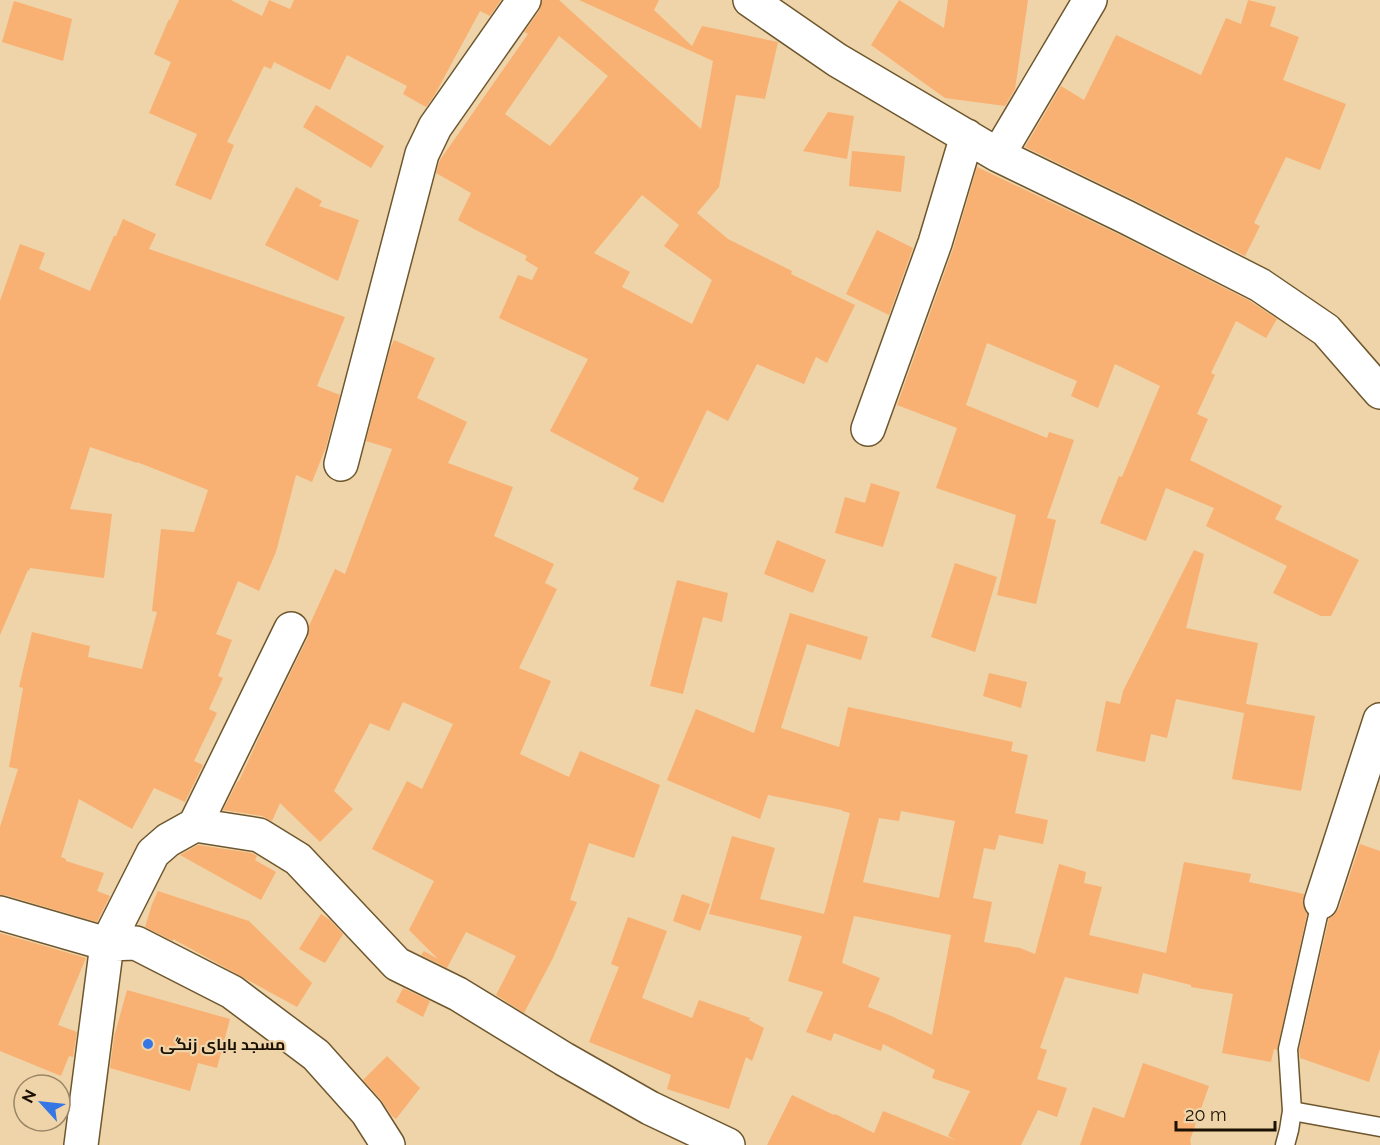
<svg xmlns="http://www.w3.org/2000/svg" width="1380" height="1145" font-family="Raleway,Cairo,sans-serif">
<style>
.building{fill:#f9b073;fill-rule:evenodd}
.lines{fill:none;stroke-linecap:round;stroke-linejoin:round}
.service-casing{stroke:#6e572e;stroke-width:21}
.minor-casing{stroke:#6e572e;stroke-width:36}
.service{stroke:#fff;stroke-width:18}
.minor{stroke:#fff;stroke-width:33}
.poi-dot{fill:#3476e4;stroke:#eed4a8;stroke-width:2}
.labels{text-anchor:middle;stroke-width:4.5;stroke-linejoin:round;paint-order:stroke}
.poi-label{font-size:16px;font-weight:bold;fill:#1b1103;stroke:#eed4a8;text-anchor:start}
</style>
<rect width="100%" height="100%" fill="#eed4a8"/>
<path class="building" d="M 179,0 L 231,0 L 262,16 L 269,0 L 290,9 L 294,0 L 501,0 L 490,16 L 480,11 L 434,96 L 426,107 L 403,94 L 407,86 L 347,55 L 330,90 L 274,62 L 271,69 L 264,66 L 227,142 L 234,145 L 211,200 L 175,185 L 197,134 L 149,113 L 171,62 L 154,54 L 169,19 L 170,20 Z
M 542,0 L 559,0 L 701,129 L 713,61 L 579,0 L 659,0 L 654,10 L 692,46 L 702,26 L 778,42 L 765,99 L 736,95 L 719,187 L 697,213 L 728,239 L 792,271 L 791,274 L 855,305 L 827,363 L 816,357 L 804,384 L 757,364 L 728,421 L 707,410 L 663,503 L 633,489 L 639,478 L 550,431 L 588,359 L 499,318 L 518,275 L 532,280 L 538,268 L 525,260 L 527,256 L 474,229 L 458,220 L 471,193 L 436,173 L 440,160 L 528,34 L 524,32 L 539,11 ZM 559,36 L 608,76 L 550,146 L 505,114 ZM 642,195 L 679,225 L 664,246 L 712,280 L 692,324 L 622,287 L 630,272 L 594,253 Z
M 899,0 L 944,28 L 948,0 L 1028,0 L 1015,89 L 1005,106 L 945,98 L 871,45 Z
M 1248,0 L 1276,7 L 1270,26 L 1299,37 L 1283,80 L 1346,104 L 1320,170 L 1286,157 L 1254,223 L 1260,226 L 1245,256 L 1134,200 L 1025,147 L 1061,86 L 1084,100 L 1116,35 L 1201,75 L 1226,18 L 1241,24 Z
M 14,1 L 72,19 L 63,61 L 2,42 Z
M 316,105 L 384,146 L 371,168 L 303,127 Z
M 828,112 L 854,116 L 847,159 L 803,151 Z
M 852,151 L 905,156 L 901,192 L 849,186 Z
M 977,167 L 1118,234 L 1250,301 L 1277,319 L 1266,338 L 1236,321 L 1211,373 L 1215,375 L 1197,414 L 1208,419 L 1190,460 L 1282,506 L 1275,519 L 1359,560 L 1331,616 L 1321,616 L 1273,593 L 1287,566 L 1206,526 L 1214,508 L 1166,488 L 1146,541 L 1100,523 L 1119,476 L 1122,477 L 1160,386 L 1115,364 L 1098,408 L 1071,396 L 1077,381 L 987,343 L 966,405 L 1047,438 L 1049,432 L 1074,440 L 1047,518 L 1056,520 L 1036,604 L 997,595 L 1016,515 L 936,488 L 957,428 L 897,405 L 953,249 Z
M 296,187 L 322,201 L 319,206 L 359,220 L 338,281 L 265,245 Z
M 123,219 L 156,234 L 149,249 L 345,317 L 317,386 L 340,395 L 326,447 L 312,482 L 296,475 L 276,552 L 259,591 L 238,581 L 216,634 L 232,640 L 218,676 L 223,678 L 209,709 L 217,713 L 194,761 L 203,765 L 185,802 L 154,788 L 132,829 L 79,799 L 61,857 L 66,859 L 66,861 L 104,873 L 97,891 L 110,896 L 97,922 L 5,895 L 0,895 L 0,827 L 18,769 L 9,767 L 23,688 L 19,687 L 32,632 L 90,646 L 88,657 L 142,669 L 157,612 L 152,611 L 161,529 L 194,532 L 208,490 L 137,462 L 137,463 L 90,447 L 70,509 L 112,514 L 104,578 L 30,568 L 29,571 L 28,570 L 0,635 L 0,301 L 20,244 L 45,253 L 39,269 L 90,291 L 114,236 L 116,236 Z
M 877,230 L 913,248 L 889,315 L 846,294 Z
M 394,340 L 435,358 L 417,398 L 467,422 L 448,463 L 513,487 L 494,536 L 554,564 L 545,583 L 557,589 L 519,668 L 551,681 L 520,754 L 569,777 L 580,751 L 660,785 L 634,858 L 589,843 L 570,900 L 577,902 L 553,958 L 524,1013 L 496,995 L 516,956 L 466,932 L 447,968 L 421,955 L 424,951 L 438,959 L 409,930 L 434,881 L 372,849 L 407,781 L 422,789 L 453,724 L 403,702 L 389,731 L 370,723 L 334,791 L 353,809 L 320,842 L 280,803 L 272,821 L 262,816 L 223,810 L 238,781 L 239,781 L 263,729 L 308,637 L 309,626 L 335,569 L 345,574 L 392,449 L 366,441 L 390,349 Z
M 871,483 L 900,492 L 883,547 L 835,533 L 845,497 L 865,503 Z
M 777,540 L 826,560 L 813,593 L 764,574 Z
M 1194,550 L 1204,554 L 1186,628 L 1258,643 L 1246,704 L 1315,716 L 1301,791 L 1232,779 L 1245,708 L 1244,713 L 1176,699 L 1167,738 L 1151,734 L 1145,762 L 1096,751 L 1106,701 L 1120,704 L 1123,691 Z
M 955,563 L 997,577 L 975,652 L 931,637 Z
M 677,580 L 728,593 L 722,622 L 703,617 L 683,694 L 650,686 Z
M 790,613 L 868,637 L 861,660 L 807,644 L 781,728 L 839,747 L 848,707 L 1013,742 L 1011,751 L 1028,755 L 1015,813 L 1048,820 L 1043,844 L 999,835 L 995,850 L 984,848 L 973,898 L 992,902 L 984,942 L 1020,948 L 1035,954 L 1059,864 L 1086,872 L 1084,883 L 1102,887 L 1089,935 L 1166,953 L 1184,862 L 1251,874 L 1249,882 L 1304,894 L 1303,905 L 1307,914 L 1277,1050 L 1274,1049 L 1271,1062 L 1222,1053 L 1233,994 L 1191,987 L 1191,985 L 1143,973 L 1138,994 L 1065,977 L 1040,1048 L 1047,1050 L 1037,1079 L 1067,1088 L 1057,1117 L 1038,1110 L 1021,1145 L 767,1145 L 792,1095 L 834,1115 L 835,1114 L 874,1133 L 883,1111 L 955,1140 L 948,1136 L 970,1091 L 932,1078 L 935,1070 L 883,1044 L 881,1051 L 834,1033 L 831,1041 L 806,1032 L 823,992 L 788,981 L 802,936 L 709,914 L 732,836 L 775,848 L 760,899 L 824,914 L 850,813 L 842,811 L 842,810 L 768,795 L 760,819 L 667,780 L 696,709 L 754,733 ZM 901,811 L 955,821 L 939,898 L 863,882 L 879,818 L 899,821 ZM 854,916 L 951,935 L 932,1035 L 889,1015 L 868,1007 L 880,978 L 842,963 Z
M 989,673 L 1027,682 L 1021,708 L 983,696 Z
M 1360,844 L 1380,851 L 1380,1049 L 1369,1082 L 1300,1058 L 1299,1050 L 1329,918 L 1334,915 L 1339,908 Z
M 198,845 L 252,853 L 257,856 L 255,860 L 276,872 L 261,900 L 180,855 Z
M 158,891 L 249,921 L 312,983 L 297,1007 L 173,939 L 173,941 L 145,927 L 152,904 Z
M 682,894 L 710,904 L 700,931 L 673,921 Z
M 321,914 L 330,920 L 343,934 L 325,963 L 299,949 Z
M 628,917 L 667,931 L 642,998 L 692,1018 L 699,1000 L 750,1018 L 749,1020 L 764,1028 L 752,1061 L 746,1057 L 729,1109 L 667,1089 L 671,1075 L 589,1042 L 619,967 L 611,964 Z
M 0,933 L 86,958 L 58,1025 L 77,1032 L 73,1057 L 69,1056 L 61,1076 L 0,1051 Z
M 403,988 L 430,1001 L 423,1017 L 396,1002 Z
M 127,990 L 230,1019 L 217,1068 L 198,1063 L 190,1091 L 110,1068 L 114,1037 Z
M 387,1056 L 420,1088 L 396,1119 L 392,1116 L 381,1100 L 363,1080 Z
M 1143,1063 L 1209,1086 L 1190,1140 L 1191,1145 L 1080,1145 L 1093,1107 L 1124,1118 Z"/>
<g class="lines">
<defs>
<path id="service" d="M 1292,1111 L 1380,1127
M 1285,1145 L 1289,1130 L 1292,1111 L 1288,1049 L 1321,902"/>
<path id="minor" d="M 750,0 L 837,60 L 998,155 L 1126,217 L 1260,285 L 1326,330 L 1380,392
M 998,155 L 1090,0
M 868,429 L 935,243 L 967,136
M 341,464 L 422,154 L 435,127 L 524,0
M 195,825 L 291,629
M 1321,902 L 1380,720
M 0,913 L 107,944 L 81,1145
M 388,1145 L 367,1112 L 316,1055 L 232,992 L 136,943 L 107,944 L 153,853 L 168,840 L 195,825 L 259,835 L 298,859 L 397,964 L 458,994 L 564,1059 L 650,1108 L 728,1145"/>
</defs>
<use href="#service" class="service-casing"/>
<use href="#minor" class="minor-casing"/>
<use href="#service" class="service"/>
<use href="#minor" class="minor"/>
</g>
<circle class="poi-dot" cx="148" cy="1044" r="6"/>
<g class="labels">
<g class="poi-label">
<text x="160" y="1050">مسجد بابای زنگی</text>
</g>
</g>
<g transform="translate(42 1103) rotate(297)"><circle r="28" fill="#eed4a8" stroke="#9a8666" stroke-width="1.5"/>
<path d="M0-4.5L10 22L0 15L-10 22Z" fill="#3476e4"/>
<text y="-9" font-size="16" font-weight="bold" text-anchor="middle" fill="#1b1103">N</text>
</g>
<path d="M1176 1121v9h99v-9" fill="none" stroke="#1b1103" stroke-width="3"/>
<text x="1185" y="1121" font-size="18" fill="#1b1103" stroke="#eed4a8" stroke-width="4.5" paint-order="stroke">20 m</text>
</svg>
